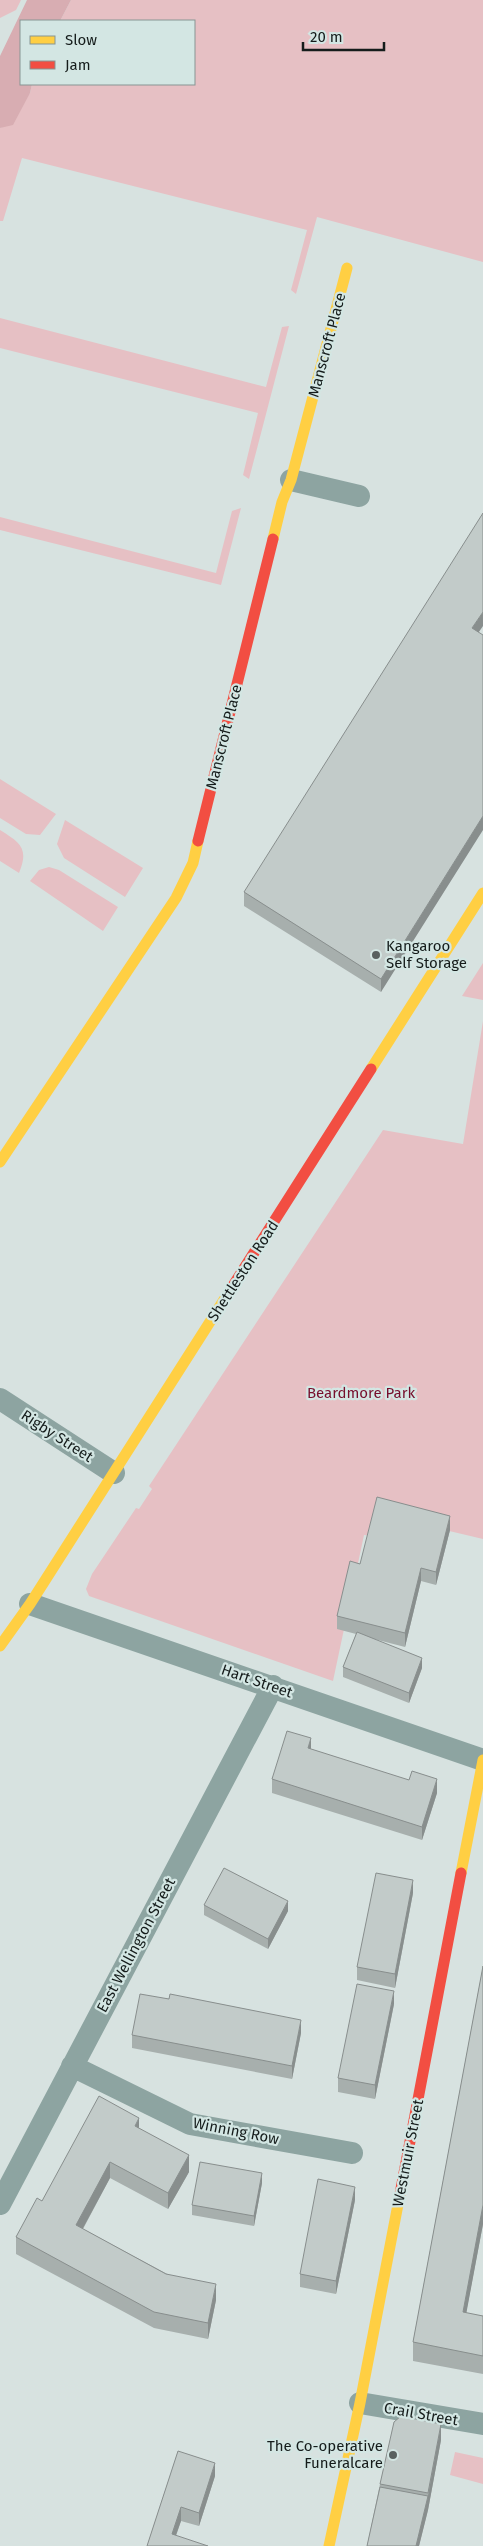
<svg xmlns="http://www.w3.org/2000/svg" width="483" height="2546" font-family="'Fira Sans',sans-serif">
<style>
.green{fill:#e6c0c4}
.forest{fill:#d8adb2}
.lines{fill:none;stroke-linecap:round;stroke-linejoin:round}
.street{stroke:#8da4a1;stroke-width:22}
.slow{stroke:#ffcf43;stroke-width:11}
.jam{stroke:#f24e42;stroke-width:11}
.wall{fill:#a7afad}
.shaded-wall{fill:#888e8d}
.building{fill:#c2cbc9;stroke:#888e8d}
.poi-dot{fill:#596160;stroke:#d3e6e3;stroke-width:2}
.labels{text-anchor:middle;stroke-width:4.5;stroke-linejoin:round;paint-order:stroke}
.street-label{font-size:15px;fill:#151c1b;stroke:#d3e6e3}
.poi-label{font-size:15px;fill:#151c1b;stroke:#d3e6e3;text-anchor:start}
.park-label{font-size:15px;fill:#770e2c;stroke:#d3e6e3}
</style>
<rect width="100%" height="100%" fill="#d7e2e0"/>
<path class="green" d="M 0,0 L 21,0 L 16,10 L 0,18 Z
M 71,0 L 483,0 L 483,262 L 317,217 L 296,294 L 291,290 L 307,230 L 22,158 L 3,221 L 0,221 L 0,128 L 4,126 L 30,93 L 32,84 L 194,84 L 194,21 L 60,21 Z
M 0,318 L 266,387 L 282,327 L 289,326 L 249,479 L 243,475 L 258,413 L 0,348 Z
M 241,508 L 221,585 L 0,530 L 0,517 L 216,573 L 232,511 Z
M 0,779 L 56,814 L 40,835 L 26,834 L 0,818 Z
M 65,820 L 143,868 L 125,897 L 64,858 L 57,844 Z
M 0,830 C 21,843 29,849 19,873 L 0,861 Z
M 49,867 L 59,870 L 118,907 L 103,931 L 30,881 L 39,870 Z
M 483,963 L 483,1000 L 462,996 Z
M 483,1021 L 483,1539 L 386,1516 L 372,1536 L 364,1535 L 333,1681 L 89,1596 L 86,1589 L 92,1574 L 136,1508 L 139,1509 L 152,1489 L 149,1486 L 383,1130 L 463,1144 Z
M 455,2452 L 483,2458 L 483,2484 L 450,2475 Z"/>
<path class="forest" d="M 27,0 L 71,0 L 60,21 L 21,21 L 21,84 L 32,84 L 30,93 L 13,125 L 0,128 L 0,56 Z"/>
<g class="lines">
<path class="street" d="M 291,480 L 359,496
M 0,1399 L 114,1473
M 30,1604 L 483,1760
M 72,2066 L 190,2124 L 352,2153
M 0,2204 L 273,1686
M 360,2403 L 483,2424"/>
<path class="slow" d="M 273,539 L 282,502 L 291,480 L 347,268
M 371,1069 L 483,893
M 0,1162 L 176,898 L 193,863 L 198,841
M 0,1646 L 30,1604 L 229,1292
M 461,1873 L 483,1760
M 329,2546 L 360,2403 L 400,2194"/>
<path class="jam" d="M 198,841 L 273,539
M 229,1292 L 371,1069
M 400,2194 L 461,1873"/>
</g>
<path class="wall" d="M 479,632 L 381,992 L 244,906 L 244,892 Z
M 450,1530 L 436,1585 L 421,1581 L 405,1647 L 374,1639 L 422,1668 L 409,1703 L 343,1677 L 343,1667 L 356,1634 L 337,1629 L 337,1616 L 360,1564 Z
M 311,1749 L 437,1793 L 422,1840 L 272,1793 L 272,1779 Z
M 413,1893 L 395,1988 L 357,1980 L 357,1967 Z
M 204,1905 L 288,1911 L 268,1949 L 204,1915 Z
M 483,1966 L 483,2224 L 466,2313 L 483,2316 L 483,2374 L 413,2361 L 413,2342 Z
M 394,2004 L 375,2099 L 338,2092 L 338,2078 Z
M 301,2033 L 292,2079 L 132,2048 L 132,2035 Z
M 139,2128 L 189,2172 L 168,2209 L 110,2178 L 83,2229 L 216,2300 L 208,2339 L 154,2328 L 16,2254 L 16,2237 L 42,2201 Z
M 262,2183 L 254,2226 L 192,2215 L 192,2205 Z
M 355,2200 L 336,2294 L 300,2287 L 300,2274 Z
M 441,2440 L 428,2510 L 419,2546 L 367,2546 L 380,2484 Z
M 178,2451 L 215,2476 L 199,2526 L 181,2521 L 176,2536 L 147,2546 Z"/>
<path class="shaded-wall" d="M 483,612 L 483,626 L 472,642 L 472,628 Z
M 483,816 L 483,830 L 381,992 L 381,979 Z
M 450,1516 L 450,1530 L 436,1585 L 436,1572 Z
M 421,1568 L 421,1581 L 405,1647 L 405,1633 Z
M 422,1658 L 422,1668 L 409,1703 L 409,1693 Z
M 311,1738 L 311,1752 L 308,1748 Z
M 437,1779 L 437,1793 L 422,1840 L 422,1827 Z
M 413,1880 L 413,1893 L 395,1988 L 395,1974 Z
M 288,1901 L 288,1911 L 268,1949 L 268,1939 Z
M 394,1991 L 394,2004 L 375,2099 L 375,2085 Z
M 301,2020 L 301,2033 L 292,2079 L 292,2066 Z
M 139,2118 L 139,2134 L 135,2126 Z
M 189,2155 L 189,2172 L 168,2209 L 168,2193 Z
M 110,2162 L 110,2178 L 76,2241 L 76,2225 Z
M 262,2173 L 262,2183 L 254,2226 L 254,2216 Z
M 355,2187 L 355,2200 L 336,2294 L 336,2281 Z
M 483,2205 L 483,2224 L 463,2331 L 463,2312 Z
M 216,2284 L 216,2300 L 208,2339 L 208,2323 Z
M 441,2424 L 441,2440 L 428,2510 L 419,2546 L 416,2546 L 428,2496 Z
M 215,2463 L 215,2476 L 199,2526 L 199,2513 Z
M 181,2507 L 181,2521 L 172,2546 L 172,2534 Z"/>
<path class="building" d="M 483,513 L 483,612 L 472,628 L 483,635 L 483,816 L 381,979 L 244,892 Z
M 377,1497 L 450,1516 L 436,1572 L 421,1568 L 405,1633 L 337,1616 L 350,1561 L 360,1564 Z
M 357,1632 L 422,1658 L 409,1693 L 343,1667 Z
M 287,1731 L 311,1738 L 308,1748 L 409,1780 L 412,1771 L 437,1779 L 422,1827 L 272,1779 Z
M 224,1868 L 288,1901 L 268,1939 L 204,1905 Z
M 376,1873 L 413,1880 L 395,1974 L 357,1967 Z
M 483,1966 L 483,2205 L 463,2312 L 483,2316 L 483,2356 L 413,2342 Z
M 357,1984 L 394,1991 L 375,2085 L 338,2078 Z
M 140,1994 L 169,1999 L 170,1994 L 301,2020 L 292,2066 L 132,2035 Z
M 99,2096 L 139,2118 L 135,2126 L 189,2155 L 168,2193 L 110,2162 L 76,2225 L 166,2274 L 216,2284 L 208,2323 L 154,2312 L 16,2237 L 37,2198 L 42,2201 Z
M 200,2162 L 262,2173 L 254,2216 L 192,2205 Z
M 318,2179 L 355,2187 L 336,2281 L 300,2274 Z
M 401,2416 L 441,2424 L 428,2493 L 380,2484 L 394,2422 Z
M 178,2451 L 215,2463 L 199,2513 L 181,2507 L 172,2534 L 208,2546 L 147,2546 Z
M 380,2487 L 428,2496 L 416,2546 L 367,2546 Z"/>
<g class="poi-dot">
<circle cx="376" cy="955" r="5"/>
<circle cx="393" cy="2455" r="5"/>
</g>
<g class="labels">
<g class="street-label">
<text transform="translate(327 345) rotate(-75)" y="5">Manscroft Place</text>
<text transform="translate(224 737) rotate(-76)" y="5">Manscroft Place</text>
<text transform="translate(243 1271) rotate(-57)" y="5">Shettleston Road</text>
<text transform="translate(57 1436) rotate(33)" y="5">Rigby Street</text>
<text transform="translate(257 1681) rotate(19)" y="5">Hart Street</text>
<text transform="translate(136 1945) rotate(-62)" y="5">East Wellington Street</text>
<text transform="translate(236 2131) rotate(11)" y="5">Winning Row</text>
<text transform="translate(408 2153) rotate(-79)" y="5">Westmuir Street</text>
<text transform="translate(421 2414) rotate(10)" y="5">Crail Street</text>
</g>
<g class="poi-label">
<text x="386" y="951">Kangaroo<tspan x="386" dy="17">Self Storage</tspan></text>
<text x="383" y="2451" text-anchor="end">The Co-operative<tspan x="383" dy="17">Funeralcare</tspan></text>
</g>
<g class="park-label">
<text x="361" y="1398">Beardmore Park</text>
</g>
</g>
<rect x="20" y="20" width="175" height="65" fill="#d3e6e3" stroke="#879593"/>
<rect x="30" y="36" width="25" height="8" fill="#ffcf43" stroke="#879593"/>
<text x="65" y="45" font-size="15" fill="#151c1b">Slow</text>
<rect x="30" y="61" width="25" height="8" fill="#f24e42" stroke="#879593"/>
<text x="65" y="70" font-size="15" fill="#151c1b">Jam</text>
<path d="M303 42v8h81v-8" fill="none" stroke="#151c1b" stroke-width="2.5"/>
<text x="310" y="42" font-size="15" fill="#151c1b" stroke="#d3e6e3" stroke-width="4" paint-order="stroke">20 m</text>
</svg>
